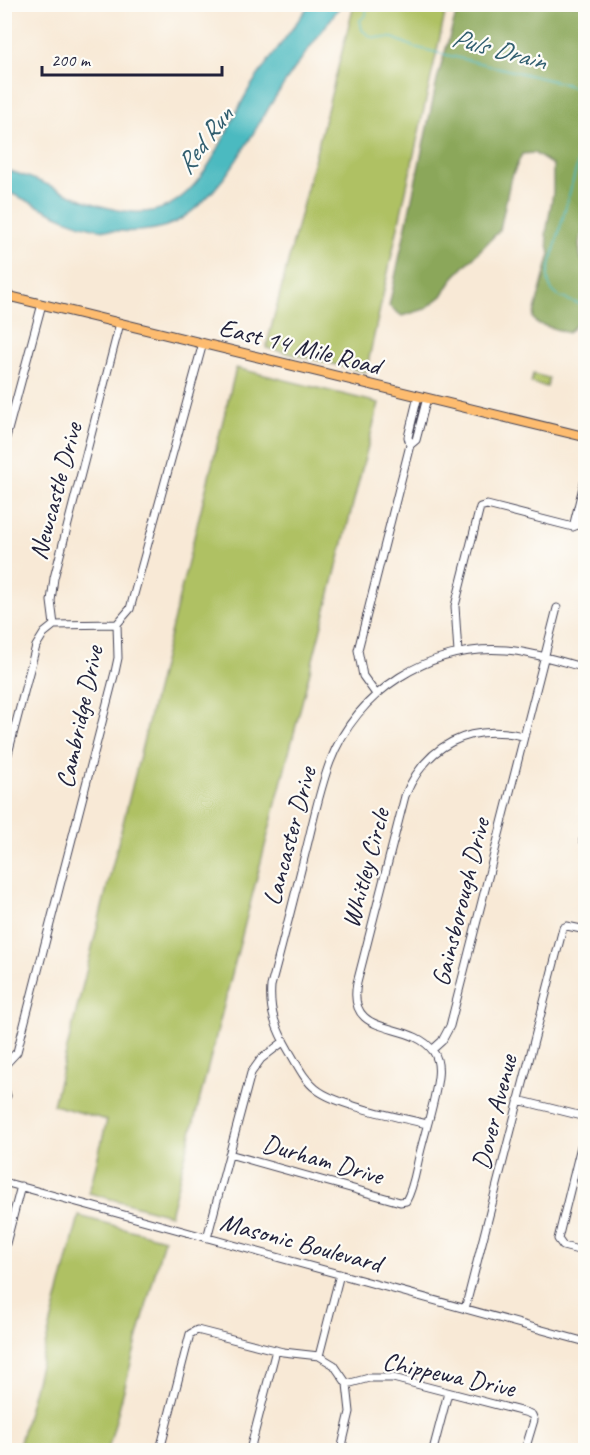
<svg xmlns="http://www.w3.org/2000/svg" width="590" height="1455" font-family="Caveat,sans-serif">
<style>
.green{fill:#afc164;stroke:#687250;stroke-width:1.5}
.forest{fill:#8ba75a;stroke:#56644a;stroke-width:1.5}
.water{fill:#4bbac0;stroke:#366e7e;stroke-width:1.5}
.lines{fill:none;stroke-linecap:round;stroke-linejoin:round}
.stream{stroke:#4bbac0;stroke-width:1.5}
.minor-casing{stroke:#424052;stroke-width:9}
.major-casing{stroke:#424052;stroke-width:11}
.minor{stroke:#fff;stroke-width:7}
.major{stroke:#fdbc70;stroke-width:9}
.labels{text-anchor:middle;stroke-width:4.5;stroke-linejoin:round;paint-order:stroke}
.street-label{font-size:26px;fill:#22223b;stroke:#fdfcf7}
.water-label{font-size:27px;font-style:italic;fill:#325f70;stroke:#fdfcf7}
</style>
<rect width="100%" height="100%" fill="#fdfcf7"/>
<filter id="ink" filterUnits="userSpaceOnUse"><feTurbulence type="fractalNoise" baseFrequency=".0167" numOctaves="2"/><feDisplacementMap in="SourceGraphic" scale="12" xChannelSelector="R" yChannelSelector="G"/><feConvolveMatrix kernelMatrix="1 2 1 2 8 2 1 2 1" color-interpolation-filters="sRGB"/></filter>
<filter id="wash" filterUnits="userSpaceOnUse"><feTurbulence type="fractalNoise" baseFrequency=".008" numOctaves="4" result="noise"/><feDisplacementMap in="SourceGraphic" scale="24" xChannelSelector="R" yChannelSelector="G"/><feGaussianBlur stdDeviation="1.35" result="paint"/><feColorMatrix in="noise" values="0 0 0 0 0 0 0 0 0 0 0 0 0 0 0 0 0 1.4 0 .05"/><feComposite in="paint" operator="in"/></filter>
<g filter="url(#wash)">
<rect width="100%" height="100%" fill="#f8e9d6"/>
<path class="green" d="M 354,5 L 447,5 L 366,372 L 266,348 Z
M 236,368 L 379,403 L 170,1215 L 89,1193 L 107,1120 L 53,1105 Z
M 533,374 L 549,378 L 547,387 L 531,383 Z
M 79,1216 L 164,1239 L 108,1450 L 18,1450 Z"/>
<path class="forest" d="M 459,4 L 585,5 L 586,221 L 579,244 L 581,259 L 585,259 L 585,322 L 577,324 L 568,333 L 536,323 L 533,318 L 550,254 L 546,234 L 553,193 L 553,165 L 534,153 L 522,154 L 510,181 L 500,230 L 454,277 L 442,296 L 425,309 L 402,316 L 389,306 L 438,76 Z"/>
<path class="water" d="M 309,5 L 341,5 C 321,33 299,61 280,90 C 251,133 226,191 181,219 C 161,232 129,233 106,230 C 68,226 39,204 5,191 L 5,170 C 50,180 86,209 134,212 C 201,217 223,130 251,86 C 269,58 291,32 309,5 Z"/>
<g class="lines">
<path class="stream" d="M 367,4 L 366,15 L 360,20 L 362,30 L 371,37 L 393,38 L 414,47 L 562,83 L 586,92
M 586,132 L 548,273 C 546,297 565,299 586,306"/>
</g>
</g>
<g filter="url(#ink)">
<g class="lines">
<defs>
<path id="minor" d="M 418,396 L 408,437 L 410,445 L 416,440 L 427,398
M 4,445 L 42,304
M 573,527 L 586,475
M 117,624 L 130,609 L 203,343
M 54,625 L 51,601 L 54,578 L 120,323
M 54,625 L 117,624
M 458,653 L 455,606 L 480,507 L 487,505 L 573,527 L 582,523 L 586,512
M 376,694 L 363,676 L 358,650 L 410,445
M 4,769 L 36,646 L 44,633 L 54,625
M 586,829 L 583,840 L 586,845
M 432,1050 L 442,1041 L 450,1026 L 557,608
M 4,1066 L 17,1052 L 115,672 L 118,658 L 117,624
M 4,1085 L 7,1096
M 518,1100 L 586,1117
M 427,1124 C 399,1117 337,1106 316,1089 C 304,1080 297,1064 289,1051 C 276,1029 269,1011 271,986 C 283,942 294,898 305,854 C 313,823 319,791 330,762 C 357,691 430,644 506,650 C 533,652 559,661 586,668
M 586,1126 L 558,1239 L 563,1246 L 586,1252
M 229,1154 L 400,1202 L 406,1201 C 414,1187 416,1168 420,1153 C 426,1128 435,1102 438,1077 C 439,1069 438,1058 433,1051 C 410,1019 346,1040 357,983 L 405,796 C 426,745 469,723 523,736
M 4,1182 L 586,1342
M 207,1238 L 251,1073 L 261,1059 L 283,1042
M 4,1251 L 21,1186
M 465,1309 L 563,928 L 567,926 L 586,930
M 319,1356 L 340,1274
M 160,1450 L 190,1334 L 197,1330 L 283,1352 L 319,1356 L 334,1365 L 347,1384 L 369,1378 L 393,1378 L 528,1413 L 532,1415 L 534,1420 L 525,1450
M 250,1450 L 276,1350
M 341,1450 L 350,1412 L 347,1384
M 433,1450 L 448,1393"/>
<path id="major" d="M 4,295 L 586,437"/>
</defs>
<use href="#minor" class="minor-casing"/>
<use href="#major" class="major-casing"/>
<use href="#minor" class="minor"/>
<use href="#major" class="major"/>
</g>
</g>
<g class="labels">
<g class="street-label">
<text transform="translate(300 346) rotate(14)" y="9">East 14 Mile Road</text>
<text transform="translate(55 491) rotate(-75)" y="9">Newcastle Drive</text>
<text transform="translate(79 717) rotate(-78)" y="9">Cambridge Drive</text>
<text transform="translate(289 836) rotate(-75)" y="9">Lancaster Drive</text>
<text transform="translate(365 868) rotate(-75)" y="9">Whitley Circle</text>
<text transform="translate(460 902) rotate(-76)" y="9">Gainsborough Drive</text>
<text transform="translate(494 1112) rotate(-76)" y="9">Dover Avenue</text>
<text transform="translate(323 1159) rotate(16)" y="9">Durham Drive</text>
<text transform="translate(301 1242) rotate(15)" y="9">Masonic Boulevard</text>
<text transform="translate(449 1374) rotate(12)" y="9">Chippewa Drive</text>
</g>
<g class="water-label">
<text transform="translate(499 49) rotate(15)" y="9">Puls Drain</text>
<text transform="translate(204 140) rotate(-53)" y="9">Red Run</text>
</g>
</g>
<rect width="590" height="1455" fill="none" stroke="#fdfcf7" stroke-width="24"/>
<path d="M42 66v9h180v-9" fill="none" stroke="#22223b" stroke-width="3"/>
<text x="51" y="66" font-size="18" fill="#22223b" stroke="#fdfcf7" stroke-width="4.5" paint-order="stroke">200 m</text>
</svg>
